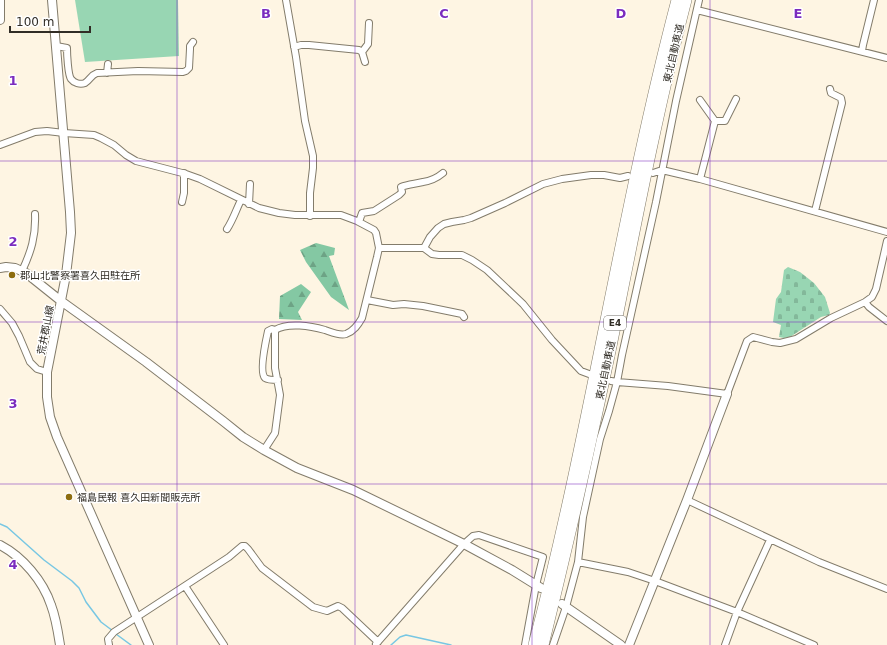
<svg xmlns="http://www.w3.org/2000/svg" width="887" height="645" font-family="'DejaVu Sans','Noto Sans JP',sans-serif">
<style>
.forest{fill:url(#forest-firs)}
.cemetery{fill:url(#cemetery-stones)}
.green{fill:#98d6b3}
.lines{fill:none;stroke-linecap:round;stroke-linejoin:round}
.stream{stroke:#78c7e3;stroke-width:1.5}
.street-casing{stroke:#837c6b;stroke-width:8}
.secondary-casing{stroke:#837c6b;stroke-width:10}
.highway-casing{stroke:#837c6b;stroke-width:12}
.street{stroke:#fff;stroke-width:6}
.secondary{stroke:#fff;stroke-width:8}
.highway{stroke:#fff;stroke-width:11}
.grid{fill:none;stroke:#7b2cbf;stroke-width:1;stroke-opacity:0.55}
.poi-dot{fill:#8d6d10;stroke:#fff;stroke-width:1.5}
.labels{text-anchor:middle;stroke-width:3;stroke-linejoin:round;paint-order:stroke}
.shield{fill:#fff;stroke:#6f6c67;stroke-width:1}
.shield-label{font-size:9px;font-weight:bold;fill:#312d26}
.street-label{font-size:10px;fill:#312d26;stroke:#fff}
.poi-label{font-size:10px;fill:#312d26;stroke:#fff;text-anchor:start}
.grid-label{font-size:13px;text-anchor:middle;font-weight:bold;fill:#7b2cbf;stroke:#fff;stroke-width:3;stroke-linejoin:round;paint-order:stroke}
</style>
<defs>
<pattern id="forest-firs" width="22" height="20" patternUnits="userSpaceOnUse"><rect width="22" height="20" fill="#84c8a3"/><path d="M5 1l3.5 6h-7zM16 11l3.5 6h-7z" fill="#6da385"/></pattern>
<pattern id="cemetery-stones" width="16" height="16" patternUnits="userSpaceOnUse"><rect width="16" height="16" fill="#98d6b3"/><path d="M2 7V4a2 2 0 0 1 4 0v3zM10 15v-3a2 2 0 0 1 4 0v3z" fill="#83b89a"/></pattern>
</defs>
<rect width="100%" height="100%" fill="#fef5e3"/>
<path class="forest" d="M 316,243 L 335,248 L 334,255 L 329,256 L 349,310 L 331,297 L 306,262 L 300,250 Z
M 301,284 L 311,292 L 298,312 L 302,320 L 279,319 L 280,296 Z"/>
<path class="cemetery" d="M 788,267 L 800,272 L 814,283 L 825,297 L 830,313 L 829,315 L 821,317 L 790,337 L 784,338 L 779,337 L 781,325 L 773,322 L 776,299 L 781,292 L 784,270 Z"/>
<path class="green" d="M 75,0 L 178,0 L 179,56 L 85,62 Z"/>
<g class="lines">
<path class="stream" d="M 0,524 L 7,527 L 44,560 L 72,581 L 79,588 L 86,602 L 101,622 L 113,631
M 116,634 L 131,645
M 391,645 L 400,637 L 406,635 L 451,645"/>
<defs>
<path id="street" d="M 286,0 L 296,57 L 305,121 L 313,156 L 313,168 L 310,193 L 310,216
M 697,10 L 887,58
M 56,46 L 67,48 C 67,54 68,75 71,79 C 74,83 80,85 85,83 C 90,80 91,75 97,73 L 138,71 L 183,72 L 186,71 L 189,68 L 190,49 L 190,46 L 193,42
M 294,47 L 301,45 L 309,45 L 359,50 L 362,52 L 365,62
M 862,51 L 863,45 L 874,0
M 362,52 L 368,44 L 369,23
M 107,73 L 108,64
M 700,100 L 715,121
M 0,145 L 35,132 L 47,131 L 64,133 L 94,135 L 101,138 L 114,145 L 126,155 L 136,161 L 186,174 L 200,179 L 259,208 L 279,213 L 295,215 L 341,215 L 357,221 L 374,230 L 376,233 L 379,248 L 377,257 L 362,318 C 358,325 354,331 346,334 C 339,336 331,332 325,330 C 311,326 288,322 275,330 L 275,368 L 280,395 L 275,433 L 264,450
M 653,173 L 662,170 L 700,179 L 887,232
M 700,179 L 715,121 L 725,121 L 736,99
M 182,202 L 184,193 L 184,173
M 249,204 L 250,184
M 815,211 L 842,103 L 841,98 L 831,93 L 830,89
M 359,222 L 362,213 L 374,211 L 399,195 L 402,192 L 401,187 C 408,184 415,184 423,182 C 430,181 437,178 443,173
M 227,229 C 233,220 236,210 241,200
M 379,248 L 424,248 L 432,254 L 439,255 L 462,255 L 472,260 L 487,270 L 523,304 L 552,340 L 581,371 L 589,374
M 424,248 L 430,237 L 438,228 L 444,224 L 452,222 L 464,220 L 471,218 L 505,203 L 543,184 L 562,179 L 591,175 L 604,175 L 620,178 L 628,176
M 22,271 C 31,252 36,236 35,214
M 367,300 L 393,305 L 404,304 L 423,306 L 462,314 L 464,317
M 865,302 L 869,307 L 887,321
M 0,309 L 12,323 L 19,336 L 30,362 L 37,369 L 47,372
M 275,330 L 272,329 L 268,331 C 266,340 259,372 265,378 C 268,380 274,380 278,380
M 611,381 L 617,382 L 668,386 L 727,394 L 747,341 L 753,337 L 772,342 L 780,343 L 796,339 L 831,318 L 865,302 L 872,297 L 876,289 L 887,241
M 687,500 L 819,562 L 887,589
M 578,562 L 628,572 L 655,581 L 737,612 L 814,645
M 185,586 L 224,645
M 376,644 L 464,544 L 473,536 L 479,535 L 543,557 L 536,585 L 525,645
M 109,645 L 108,639 L 114,632 L 229,557 L 242,546 L 245,546 L 248,549 L 262,568 L 313,607 L 327,611 L 338,606 L 342,608 L 378,642
M 553,645 L 566,607 L 578,562 L 583,517 L 600,439 L 609,411 L 617,382 L 622,355 L 656,202 L 676,101 L 699,0
M 725,645 L 737,612 L 770,540"/>
<path id="secondary" d="M 52,0 L 70,212 L 71,233 L 66,275 L 47,372 L 47,397 L 50,417 L 57,437 L 149,645
M 0,20 L 0,0
M 0,268 L 6,267 L 15,268 L 26,273 L 61,301 L 146,362 L 223,421 L 243,437 L 264,450 L 297,468 L 353,490 L 464,544 L 512,570 L 541,588
M 0,545 C 23,557 43,581 51,605 C 56,618 58,632 60,645
M 562,604 L 621,645
M 629,645 L 687,500 L 727,394"/>
<path id="highway" d="M 534,645 C 590,432 621,213 677,0
M 543,645 C 571,531 597,417 620,302 C 640,201 660,100 686,0"/>
</defs>
<use href="#street" class="street-casing"/>
<use href="#secondary" class="secondary-casing"/>
<use href="#highway" class="highway-casing"/>
<use href="#street" class="street"/>
<use href="#secondary" class="secondary"/>
<use href="#highway" class="highway"/>
</g>
<path class="grid" d="M 177,0 L 177,645M 355,0 L 355,645M 532,0 L 532,645M 710,0 L 710,645M 0,161 L 887,161M 0,322 L 887,322M 0,484 L 887,484"/>
<g class="poi-dot">
<circle cx="12" cy="275" r="4"/>
<circle cx="69" cy="497" r="4"/>
</g>
<g class="labels">
<rect class="shield" x="604" y="316" width="22" height="14" rx="3"/>
<g class="shield-label">
<text x="615" y="326">E4</text>
</g>
<g class="street-label">
<text transform="translate(673 53) rotate(-77)" y="4">東北自動車道</text>
<text transform="translate(45 330) rotate(-79)" y="4">荒井郡山線</text>
<text transform="translate(605 370) rotate(-78)" y="4">東北自動車道</text>
</g>
<g class="poi-label">
<text x="20" y="279">郡山北警察署喜久田駐在所</text>
<text x="77" y="501">福島民報 喜久田新聞販売所</text>
</g>
</g>
<g class="grid-label">
<text x="266" y="18">B</text>
<text x="444" y="18">C</text>
<text x="621" y="18">D</text>
<text x="798" y="18">E</text>
<text x="13" y="85">1</text>
<text x="13" y="246">2</text>
<text x="13" y="408">3</text>
<text x="13" y="569">4</text>
</g>
<path d="M10 26v6h80v-6" fill="none" stroke="#312d26" stroke-width="2"/>
<text x="16" y="26" font-size="12" fill="#312d26" stroke="#ffffff" stroke-width="3" paint-order="stroke">100 m</text>
</svg>
